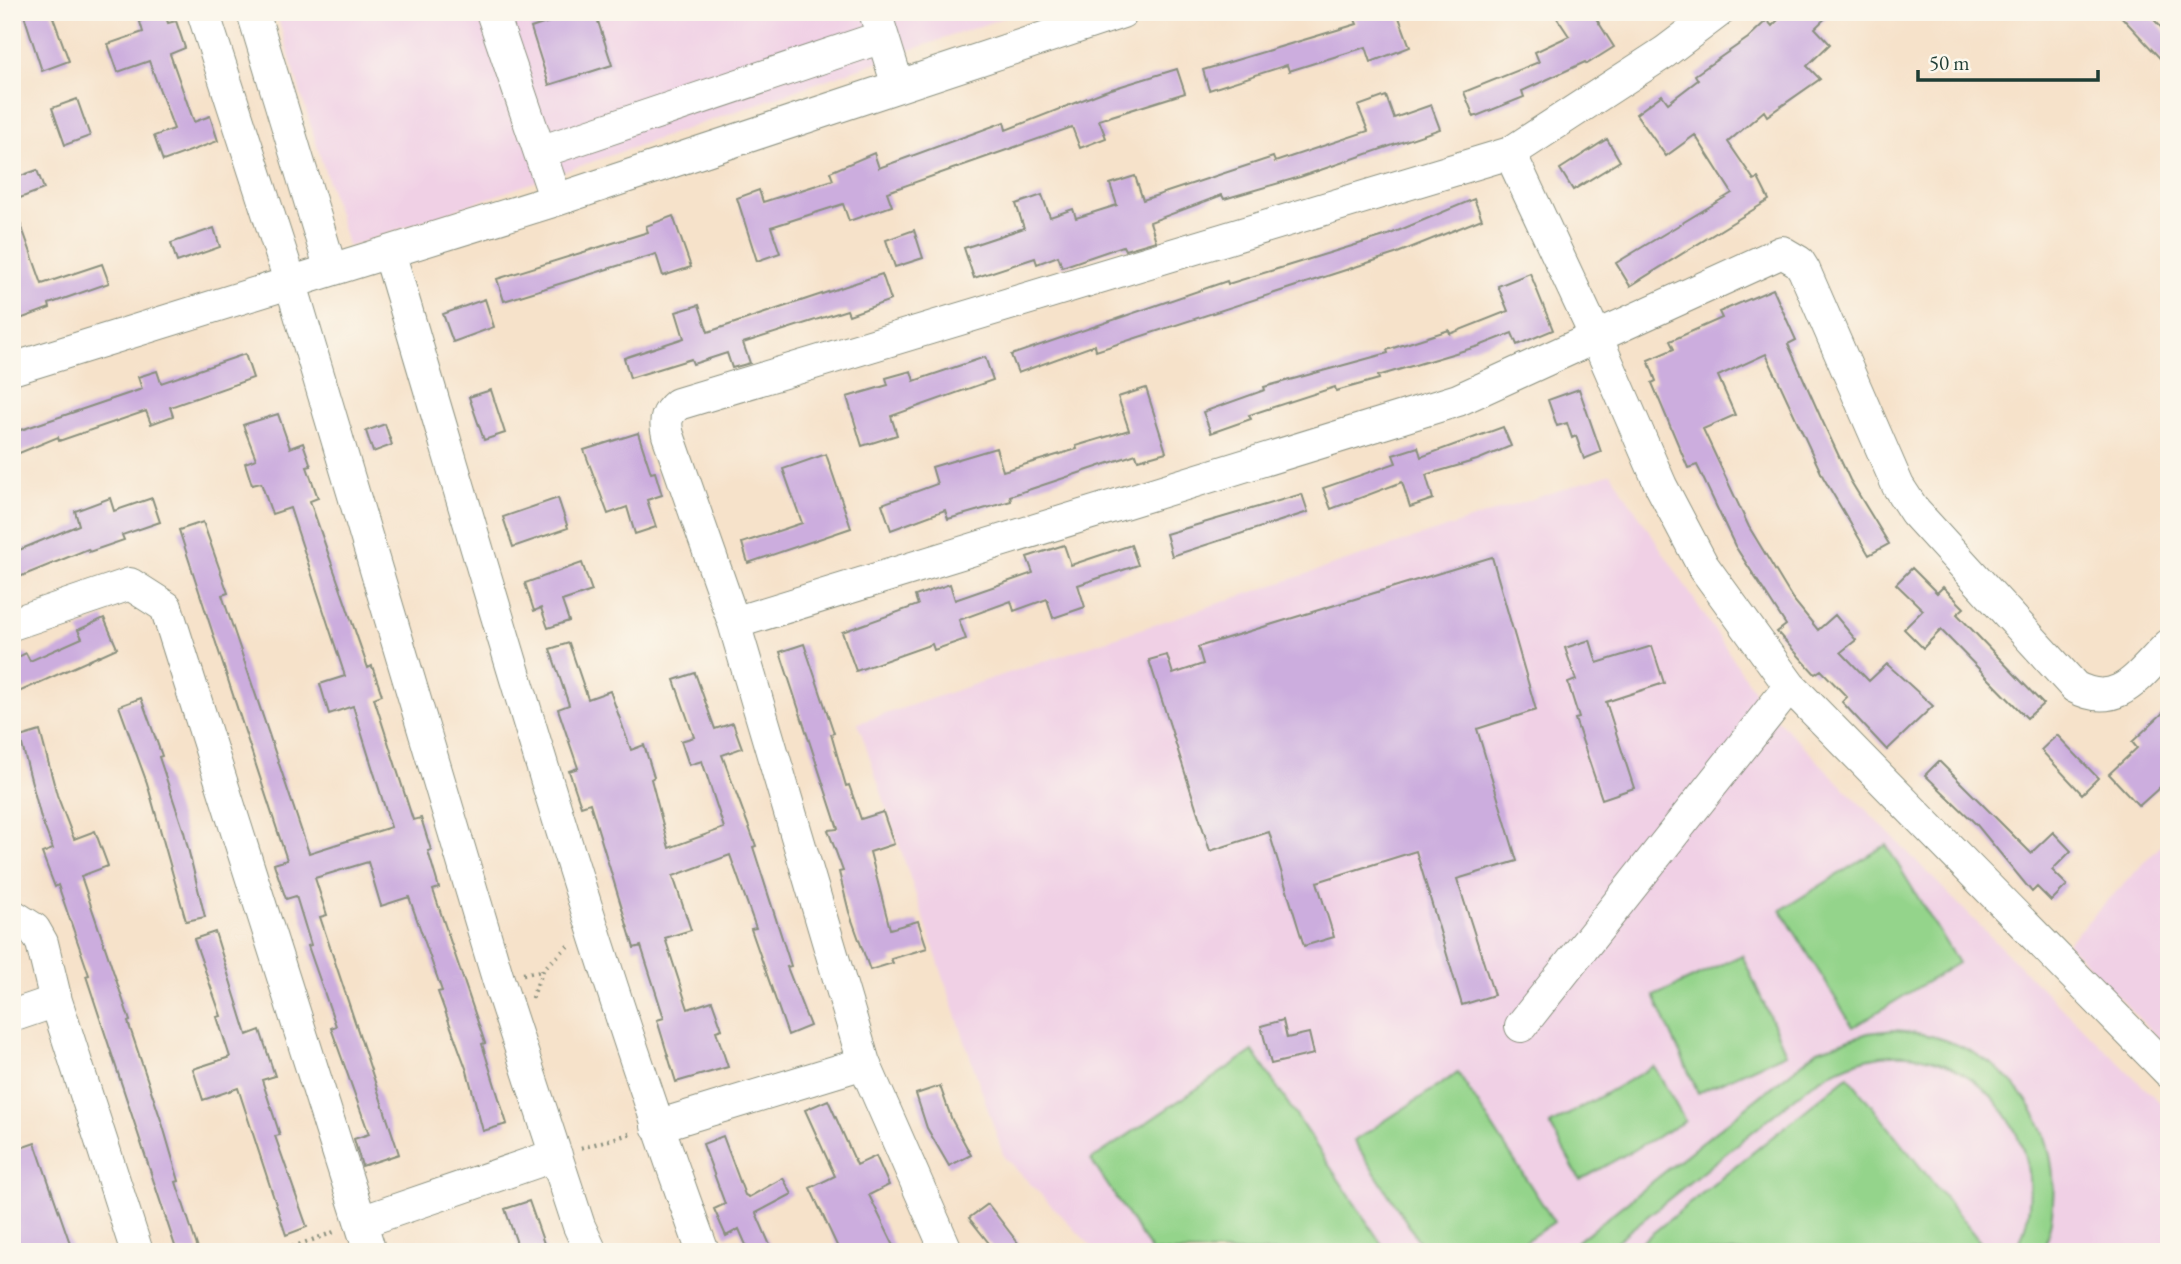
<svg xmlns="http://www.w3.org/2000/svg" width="2181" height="1264" font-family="'EB Garamond',serif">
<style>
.built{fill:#f0d0e5}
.green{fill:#94d48b;stroke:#5a8860;stroke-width:2}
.building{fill:#ccadde}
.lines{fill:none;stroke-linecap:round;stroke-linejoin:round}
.minor-casing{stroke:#8a907f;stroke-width:34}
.path{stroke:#8a907f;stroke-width:4.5;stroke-dasharray:2 5;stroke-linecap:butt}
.minor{stroke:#fff;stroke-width:32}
</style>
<rect width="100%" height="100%" fill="#fbf7ec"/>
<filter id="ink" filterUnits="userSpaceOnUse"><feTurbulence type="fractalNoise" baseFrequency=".0143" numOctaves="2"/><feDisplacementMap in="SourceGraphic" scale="14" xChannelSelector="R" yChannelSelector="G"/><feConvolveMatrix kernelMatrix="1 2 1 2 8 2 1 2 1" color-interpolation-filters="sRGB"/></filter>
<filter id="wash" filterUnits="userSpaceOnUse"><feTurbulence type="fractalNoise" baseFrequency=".00686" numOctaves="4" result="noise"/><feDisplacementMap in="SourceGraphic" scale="28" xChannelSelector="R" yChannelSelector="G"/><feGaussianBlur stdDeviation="1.57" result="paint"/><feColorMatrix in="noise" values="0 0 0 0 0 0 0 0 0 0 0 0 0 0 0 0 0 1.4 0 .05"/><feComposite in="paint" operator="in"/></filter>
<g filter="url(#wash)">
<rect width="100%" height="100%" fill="#f6e2ca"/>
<path class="built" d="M 276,12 L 1020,12 L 348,247 Z
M 1611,473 L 1764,706 L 2032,979 L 2169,1111 L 2169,1252 L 1097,1252 L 1004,1157 L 858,723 Z
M 2169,837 L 2169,1050 L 2067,943 Z"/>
<path class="green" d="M 1886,845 L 1958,963 L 1853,1027 L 1781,910 Z
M 1742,955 L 1786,1053 L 1698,1093 L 1654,996 Z
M 1894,1030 C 2013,1039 2081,1138 2043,1252 L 2015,1252 C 2061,1164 1992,1050 1892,1055 C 1861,1057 1837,1068 1812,1084 L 1603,1252 L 1564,1252 L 1818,1050 L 1868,1033 Z
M 1253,1051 L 1387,1252 L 1152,1252 L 1091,1160 Z
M 1654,1066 L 1685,1121 L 1580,1180 L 1550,1125 Z
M 1458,1073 L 1554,1222 L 1509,1252 L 1426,1252 L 1354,1141 Z
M 1848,1076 L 1988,1252 L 1629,1252 Z"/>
<g id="blocks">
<path class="building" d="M 23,12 L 51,12 L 69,61 L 42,71 Z
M 137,12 L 164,12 L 168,23 L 176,21 L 185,48 L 170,54 L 194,122 L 210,116 L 218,141 L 163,161 L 154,136 L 174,129 L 149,61 L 118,72 L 108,44 L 143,32 Z
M 579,12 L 595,12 L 612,65 L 549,85 L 531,28 Z
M 1352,12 L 1397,12 L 1410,47 L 1371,62 L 1366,47 L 1289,71 L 1287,65 L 1209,90 L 1203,70 L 1357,24 Z
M 1553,12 L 1592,12 L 1614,47 L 1587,64 L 1585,62 L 1522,91 L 1524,97 L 1474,117 L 1464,92 L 1539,62 L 1535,52 L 1569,36 Z
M 1786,12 L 1832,12 L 1815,28 L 1830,44 L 1807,66 L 1820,79 L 1767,116 L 1764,111 L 1728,142 L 1754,180 L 1758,178 L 1769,200 L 1630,286 L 1616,263 L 1732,193 L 1695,135 L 1666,156 L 1636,114 L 1662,95 L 1668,103 L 1698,80 L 1695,75 L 1748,38 L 1767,20 L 1772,26 Z
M 2117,12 L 2147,12 L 2169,36 L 2169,68 Z
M 1177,69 L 1185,93 L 1099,120 L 1106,138 L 1080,148 L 1072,127 L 887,192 L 892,206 L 849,221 L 843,204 L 771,227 L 780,253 L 757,261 L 737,198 L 759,190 L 763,202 L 833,180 L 830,172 L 874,153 L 879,168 L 1004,122 L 1006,130 L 1105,91 Z
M 1386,96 L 1394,118 L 1431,105 L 1440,129 L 1300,177 L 1224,199 L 1222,195 L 1150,222 L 1156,241 L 1125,250 L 1123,246 L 1062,267 L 1058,256 L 1037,264 L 1035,258 L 974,278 L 964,248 L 1024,228 L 1016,204 L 1042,195 L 1050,217 L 1073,209 L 1076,218 L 1117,205 L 1110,184 L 1135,176 L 1143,200 L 1273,157 L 1275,162 L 1368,131 L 1358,106 Z
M 77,99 L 90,136 L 65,145 L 52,108 Z
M 1607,139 L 1620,161 L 1573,190 L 1560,169 Z
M 37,170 L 44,189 L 12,201 L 12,179 Z
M 1474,199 L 1482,219 L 1395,254 L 1096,351 L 1095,345 L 1018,373 L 1011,355 L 1227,281 L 1228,284 L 1388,235 Z
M 15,208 L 42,284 L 102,264 L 109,283 L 49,304 L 50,308 L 20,319 L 17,311 L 12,312 L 12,209 Z
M 673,216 L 691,267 L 663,276 L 656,254 L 504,301 L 497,279 L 648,232 L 646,226 Z
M 214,228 L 220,247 L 177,262 L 171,243 Z
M 914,230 L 923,258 L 895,267 L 886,240 Z
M 1530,273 L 1553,330 L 1517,345 L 1512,333 L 1479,346 L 1378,376 L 1379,379 L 1336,391 L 1335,387 L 1249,415 L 1251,419 L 1211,433 L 1203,412 L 1265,390 L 1264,387 L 1388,353 L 1387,350 L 1449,330 L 1450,334 L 1508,311 L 1498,286 Z
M 882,274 L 891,300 L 849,315 L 847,310 L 743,343 L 750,363 L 732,368 L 727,353 L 693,364 L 691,359 L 630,378 L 624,358 L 684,338 L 676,312 L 699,305 L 708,332 Z
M 1773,289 L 1796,340 L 1788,344 L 1821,418 L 1850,480 L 1889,544 L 1869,555 L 1823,477 L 1766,354 L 1718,376 L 1735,415 L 1703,429 L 1749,527 L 1792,598 L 1818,630 L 1835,615 L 1856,640 L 1841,652 L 1869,681 L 1887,664 L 1933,706 L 1887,750 L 1842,702 L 1847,697 L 1821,670 L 1815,674 L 1777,632 L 1786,625 L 1735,546 L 1697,465 L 1688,468 L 1652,383 L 1656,381 L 1648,360 L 1674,349 L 1670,341 L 1722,318 L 1719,312 Z
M 485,299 L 494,327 L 453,342 L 443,314 Z
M 245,354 L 253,378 L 170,407 L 173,416 L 151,424 L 146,411 L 59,441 L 58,437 L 12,456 L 12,433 L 142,389 L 138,377 L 157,371 L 161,383 Z
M 985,357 L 993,380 L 891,416 L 897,435 L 862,446 L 847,397 L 888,385 L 886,378 L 911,371 L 914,381 Z
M 1146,388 L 1166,452 L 1138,460 L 1136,454 L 1010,496 L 1011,501 L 948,519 L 945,510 L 891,530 L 882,504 L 937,484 L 932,467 L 996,448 L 1003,471 L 1077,449 L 1076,446 L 1129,430 L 1118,397 Z
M 1579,389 L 1601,452 L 1584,459 L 1576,436 L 1572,438 L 1567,423 L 1557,426 L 1548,400 Z
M 491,390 L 505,433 L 484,440 L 469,397 Z
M 278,414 L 290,448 L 303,443 L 311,466 L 307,467 L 318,498 L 310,501 L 368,668 L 372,666 L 382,695 L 374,698 L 413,820 L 421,818 L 431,850 L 428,851 L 439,888 L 433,890 L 485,1043 L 482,1044 L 507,1124 L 483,1131 L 467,1071 L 438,992 L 442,991 L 409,897 L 381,906 L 368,862 L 315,878 L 327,915 L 320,917 L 399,1154 L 362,1166 L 354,1139 L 369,1134 L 331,1028 L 336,1026 L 308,946 L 311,945 L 296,896 L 286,899 L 274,864 L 287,860 L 179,530 L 203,522 L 228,593 L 222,595 L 309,853 L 391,827 L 353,706 L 329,714 L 320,684 L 345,676 L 290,508 L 272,514 L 261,483 L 252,485 L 245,463 L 256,459 L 243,425 Z
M 385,424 L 392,445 L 373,452 L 366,431 Z
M 1503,427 L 1511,446 L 1477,460 L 1426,475 L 1433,499 L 1410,507 L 1402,482 L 1331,509 L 1323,488 L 1396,463 L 1393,455 L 1418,447 L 1421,457 Z
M 638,433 L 651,473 L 655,472 L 662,495 L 647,500 L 656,527 L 635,534 L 627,507 L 608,514 L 584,450 Z
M 826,454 L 851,528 L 748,563 L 742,543 L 802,523 L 783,469 Z
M 1302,494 L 1308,512 L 1172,556 L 1166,534 Z
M 110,498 L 114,511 L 152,498 L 160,522 L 122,535 L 124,540 L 89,552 L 88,549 L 12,580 L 12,553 L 79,525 L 75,511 Z
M 558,498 L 568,528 L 513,547 L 503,517 Z
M 1064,545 L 1071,565 L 1131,545 L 1138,565 L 1078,585 L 1085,607 L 1053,618 L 1047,599 L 1014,611 L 1011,601 L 959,620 L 966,639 L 934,650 L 932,644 L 856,671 L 842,632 L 918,605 L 915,596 L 950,584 L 955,600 L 1033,573 L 1027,557 Z
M 1492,557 L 1536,710 L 1477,729 L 1517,861 L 1457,879 L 1494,995 L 1462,1005 L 1416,851 L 1317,882 L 1334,937 L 1304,946 L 1269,832 L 1210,851 L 1149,660 L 1167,655 L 1173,674 L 1203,664 L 1198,647 Z
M 582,563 L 592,591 L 562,601 L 569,621 L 548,628 L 541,608 L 534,611 L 525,583 Z
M 1912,568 L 1937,593 L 1943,587 L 1964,608 L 1957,614 L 2043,704 L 2027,718 L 1941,630 L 1923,648 L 1904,629 L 1923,610 L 1896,584 Z
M 104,618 L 117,648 L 12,695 L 12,660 L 26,653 L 30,661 L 82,638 L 78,630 Z
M 1590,640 L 1597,663 L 1652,646 L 1664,683 L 1606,702 L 1634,788 L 1602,799 L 1575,719 L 1579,718 L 1568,683 L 1576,680 L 1565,648 Z
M 569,643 L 588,699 L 610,691 L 631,750 L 644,745 L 654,777 L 651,779 L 669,848 L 724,828 L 702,761 L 689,765 L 681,741 L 694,737 L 674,680 L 695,673 L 715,729 L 733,723 L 742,748 L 722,755 L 756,846 L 753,847 L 791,966 L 787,967 L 810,1026 L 788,1035 L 751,929 L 756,928 L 730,855 L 673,876 L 691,930 L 665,938 L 688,1009 L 712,1001 L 722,1029 L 716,1031 L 728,1067 L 676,1082 L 657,1020 L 664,1018 L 641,946 L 634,948 L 590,803 L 581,806 L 569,771 L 578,768 L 558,709 L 569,705 L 550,649 Z
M 804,644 L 834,733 L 831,734 L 846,786 L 849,785 L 861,819 L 883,812 L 894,844 L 870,852 L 890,929 L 918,921 L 927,948 L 891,959 L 893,963 L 870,970 L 849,912 L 839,872 L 843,871 L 828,830 L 838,829 L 780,652 Z
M 141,698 L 162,756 L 159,757 L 184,832 L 205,917 L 186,921 L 147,783 L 119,706 Z
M 2169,707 L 2169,779 L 2139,806 L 2109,774 L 2137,748 L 2132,742 Z
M 40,731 L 57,795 L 74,839 L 95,831 L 108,866 L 81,876 L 130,1021 L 128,1022 L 163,1126 L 179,1181 L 176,1182 L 199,1252 L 177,1252 L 86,976 L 89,975 L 58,885 L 55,887 L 42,853 L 53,849 L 41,818 L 20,737 Z
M 2057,735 L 2098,778 L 2082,794 L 2041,750 Z
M 1939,761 L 2031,853 L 2053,832 L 2071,851 L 2052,870 L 2067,885 L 2051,901 L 2037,887 L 2032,892 L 1977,825 L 1925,775 Z
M 215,932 L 247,1035 L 260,1030 L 275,1076 L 262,1080 L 280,1135 L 275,1136 L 307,1227 L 286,1235 L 238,1088 L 203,1100 L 193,1069 L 230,1057 L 217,1017 L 221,1016 L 194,939 Z
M 1283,1020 L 1287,1038 L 1309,1033 L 1314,1054 L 1271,1064 L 1261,1026 Z
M 940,1086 L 952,1120 L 971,1155 L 949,1166 L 927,1128 L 916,1094 Z
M 828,1100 L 857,1165 L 876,1156 L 889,1185 L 869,1195 L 897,1252 L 840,1252 L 810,1188 L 835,1176 L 805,1110 Z
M 723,1136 L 745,1195 L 749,1197 L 783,1178 L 792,1194 L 756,1213 L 773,1252 L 749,1252 L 739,1229 L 726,1236 L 714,1209 L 725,1204 L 703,1144 Z
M 35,1143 L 73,1252 L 15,1252 L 12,1151 Z
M 529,1201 L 547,1252 L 520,1252 L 505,1209 Z
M 988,1204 L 1025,1252 L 996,1252 L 969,1218 Z"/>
</g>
</g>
<g filter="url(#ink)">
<use href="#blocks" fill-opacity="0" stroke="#8a907f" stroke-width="2"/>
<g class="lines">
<defs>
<path id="minor" d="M 203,12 L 291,284 L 498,979 L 579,1226 L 591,1252
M 492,12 L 556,200
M 875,12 L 898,86
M 540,152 L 882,37
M 1510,153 L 1665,52 L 1718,12
M 389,252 C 489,586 583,923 703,1252
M 331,270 L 556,200 L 1122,12
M 12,369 L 331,270 L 253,12
M 734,623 L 1458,400 L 1782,252 L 1799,262 L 1804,270 L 1898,486 L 1915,512 L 2075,687 C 2119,711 2140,673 2169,645
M 12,624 L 130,584 L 166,607 L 370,1252
M 12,915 L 34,929 L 42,943 L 56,1001 L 137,1252
M 12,1016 L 56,1001
M 1521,1026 L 1790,686
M 657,1126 L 864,1063
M 361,1222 L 556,1155
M 947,1252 L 864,1063 L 734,623 L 668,435 C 664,420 667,413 678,404 L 1510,153 L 1597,339 L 1661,486 L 1703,566 L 1790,686 L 2169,1072"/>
</defs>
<use href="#minor" class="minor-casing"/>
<path class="path" d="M 523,974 L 542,971
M 532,998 L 543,970 L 570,944
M 581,1148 L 633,1133
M 279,1252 L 337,1231"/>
<use href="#minor" class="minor"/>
</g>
</g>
<rect width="2181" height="1264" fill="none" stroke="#fbf7ec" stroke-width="42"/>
<path d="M1918 70v10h180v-10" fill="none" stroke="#1f3d34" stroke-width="3.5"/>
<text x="1929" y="70" font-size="21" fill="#1f3d34" stroke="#fbf7ec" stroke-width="5" paint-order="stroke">50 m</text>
</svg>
